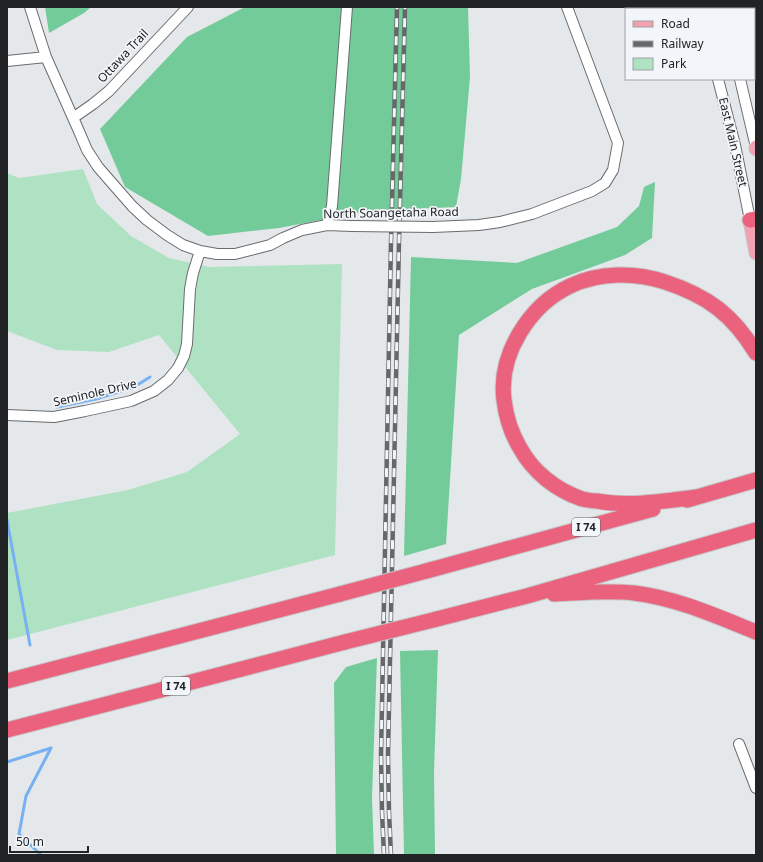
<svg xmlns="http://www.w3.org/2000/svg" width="763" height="862" font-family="'Noto Sans',sans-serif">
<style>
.green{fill:#afe2c2}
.forest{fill:#73cb99}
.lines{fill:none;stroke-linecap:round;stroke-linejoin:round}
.stream{stroke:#77b1f2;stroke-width:3}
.minor-casing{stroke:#696b6e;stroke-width:12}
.major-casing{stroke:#c6c6c6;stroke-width:15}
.highway-casing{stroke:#c6c6c6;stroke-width:17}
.minor{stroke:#fff;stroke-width:10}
.major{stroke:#f3a1b2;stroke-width:13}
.highway{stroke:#eb627e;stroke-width:15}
.rail-casing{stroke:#656768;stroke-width:4.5}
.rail{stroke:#f2f5f9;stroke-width:3;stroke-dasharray:9;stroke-linecap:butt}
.minor-bridge-casing{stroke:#696b6e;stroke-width:12;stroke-linecap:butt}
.highway-bridge-casing{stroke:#c6c6c6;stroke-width:17;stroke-linecap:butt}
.minor-bridge{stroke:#fff;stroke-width:10}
.highway-bridge{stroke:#eb627e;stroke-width:15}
.labels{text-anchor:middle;stroke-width:3.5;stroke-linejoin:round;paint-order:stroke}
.shield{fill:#f2f5f9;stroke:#606264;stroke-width:1}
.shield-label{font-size:11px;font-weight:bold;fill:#222324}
.street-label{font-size:12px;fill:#222324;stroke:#f2f5f9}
</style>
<rect width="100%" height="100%" fill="#e5e8eb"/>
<path class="green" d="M 83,169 L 97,204 L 131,236 L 169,258 L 209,267 L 342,264 L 335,555 L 7,640 L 7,513 L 128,490 L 187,472 L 240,434 L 159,335 L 109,352 L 57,350 L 7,331 L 7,173 L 19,178 Z"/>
<path class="forest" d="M 45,7 L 91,7 L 84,13 L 49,33 Z
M 245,7 L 468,7 L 470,77 L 461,179 L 456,207 L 367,211 L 279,228 L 208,236 L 125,187 L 100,129 L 187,37 Z
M 655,182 L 652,238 L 625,255 L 532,289 L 459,335 L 446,544 L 404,556 L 411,257 L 517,263 L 617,227 L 639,206 L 644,187 Z
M 438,650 L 434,772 L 435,855 L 404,855 L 400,651 Z
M 377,658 L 372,798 L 374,855 L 336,855 L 334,683 L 346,667 Z"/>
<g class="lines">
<path class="stream" d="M 57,407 L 96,399 L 134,387 L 150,377
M 7,520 L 30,645
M 7,762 L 51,748
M 41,855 L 19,834 L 26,796 L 51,748"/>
<defs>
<path id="minor" d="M 30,7 L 46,57 L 78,129 L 87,150 L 98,167 L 132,206 L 147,220 L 167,235 L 183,245 L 200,251 L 217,254 L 235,254 L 270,245 L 283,238 L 302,230 L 327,225 L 352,226
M 698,7 L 699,9
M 720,7 L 720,9
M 7,61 L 46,57
M 718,79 L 735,145 L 750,220
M 740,79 L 750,122 L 756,147
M 73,118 L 93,104 L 109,91 L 188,7
M 327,225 L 332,206 L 347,7
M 433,227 L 479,225 L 500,222 L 532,214 L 592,191 L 605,183 L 613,170 L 618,143 L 567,7
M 7,415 L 54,417 L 85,411 L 131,401 L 154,391 L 168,380 L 178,368 L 184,356 L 187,344 L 190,289 L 193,273 L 200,251
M 739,744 L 756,788"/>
<path id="major" d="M 756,147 L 756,149
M 750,220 L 756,253"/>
<path id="highway" d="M 750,220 L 756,219
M 697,497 C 664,501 630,507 597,501 C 592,501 587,500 582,499 C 556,490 533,472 520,448 C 511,433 506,417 504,400 C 498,354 530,305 570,286 C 599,272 636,272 665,282 C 708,296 733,315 756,353
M 687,500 L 756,480
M 430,570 L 653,509
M 554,594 C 580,593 607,590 634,593 C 676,598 716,616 756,632
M 437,619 L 527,596 L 756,530
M 7,681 L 340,594
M 7,730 L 345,642"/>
</defs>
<use href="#minor" class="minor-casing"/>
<use href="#major" class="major-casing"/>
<use href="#highway" class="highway-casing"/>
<use href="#minor" class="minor"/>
<use href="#major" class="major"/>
<use href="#highway" class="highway"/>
<defs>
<path id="rail" d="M 384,855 L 382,812 L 381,755 L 391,242 L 397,7
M 391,855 L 389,812 L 388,754 L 399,241 L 405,7"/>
</defs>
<use href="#rail" class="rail-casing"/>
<use href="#rail" class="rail"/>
<defs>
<path id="minor-bridge" d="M 352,226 L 433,227"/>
<path id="highway-bridge" d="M 340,594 L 430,570
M 345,642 L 437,619"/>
</defs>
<use href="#minor-bridge" class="minor-bridge-casing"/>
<use href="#highway-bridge" class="highway-bridge-casing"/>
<use href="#minor-bridge" class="minor-bridge"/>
<use href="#highway-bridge" class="highway-bridge"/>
</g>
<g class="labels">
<g class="shield">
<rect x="572" y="518" width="28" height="18" rx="3"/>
<rect x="162" y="677" width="28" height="18" rx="3"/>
</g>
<g class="shield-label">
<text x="586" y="531">I 74</text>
<text x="176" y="690">I 74</text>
</g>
<g class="street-label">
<text transform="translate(123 56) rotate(-47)" y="4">Ottawa Trail</text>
<text transform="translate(733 142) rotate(77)" y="4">East Main Street</text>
<text transform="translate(391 213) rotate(-1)" y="4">North Soangetaha Road</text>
<text transform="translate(95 393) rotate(-13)" y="4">Seminole Drive</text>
</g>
</g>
<rect width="763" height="862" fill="none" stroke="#222324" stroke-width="16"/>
<rect x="625" y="8" width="130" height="72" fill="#f2f5f9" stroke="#9fa1a4"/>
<rect x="633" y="21" width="20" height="6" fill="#f3a1b2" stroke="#9fa1a4"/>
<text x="661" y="28" font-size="12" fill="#222324">Road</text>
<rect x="633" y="41" width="20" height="6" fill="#656768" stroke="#9fa1a4"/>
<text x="661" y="48" font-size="12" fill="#222324">Railway</text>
<rect x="633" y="58" width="20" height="12" fill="#afe2c2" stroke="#9fa1a4"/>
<text x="661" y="68" font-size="12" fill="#222324">Park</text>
<path d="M10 846v6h78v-6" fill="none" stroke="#222324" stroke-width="2"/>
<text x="16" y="846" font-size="12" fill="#222324" stroke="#f2f5f9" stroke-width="3" paint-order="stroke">50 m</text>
</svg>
